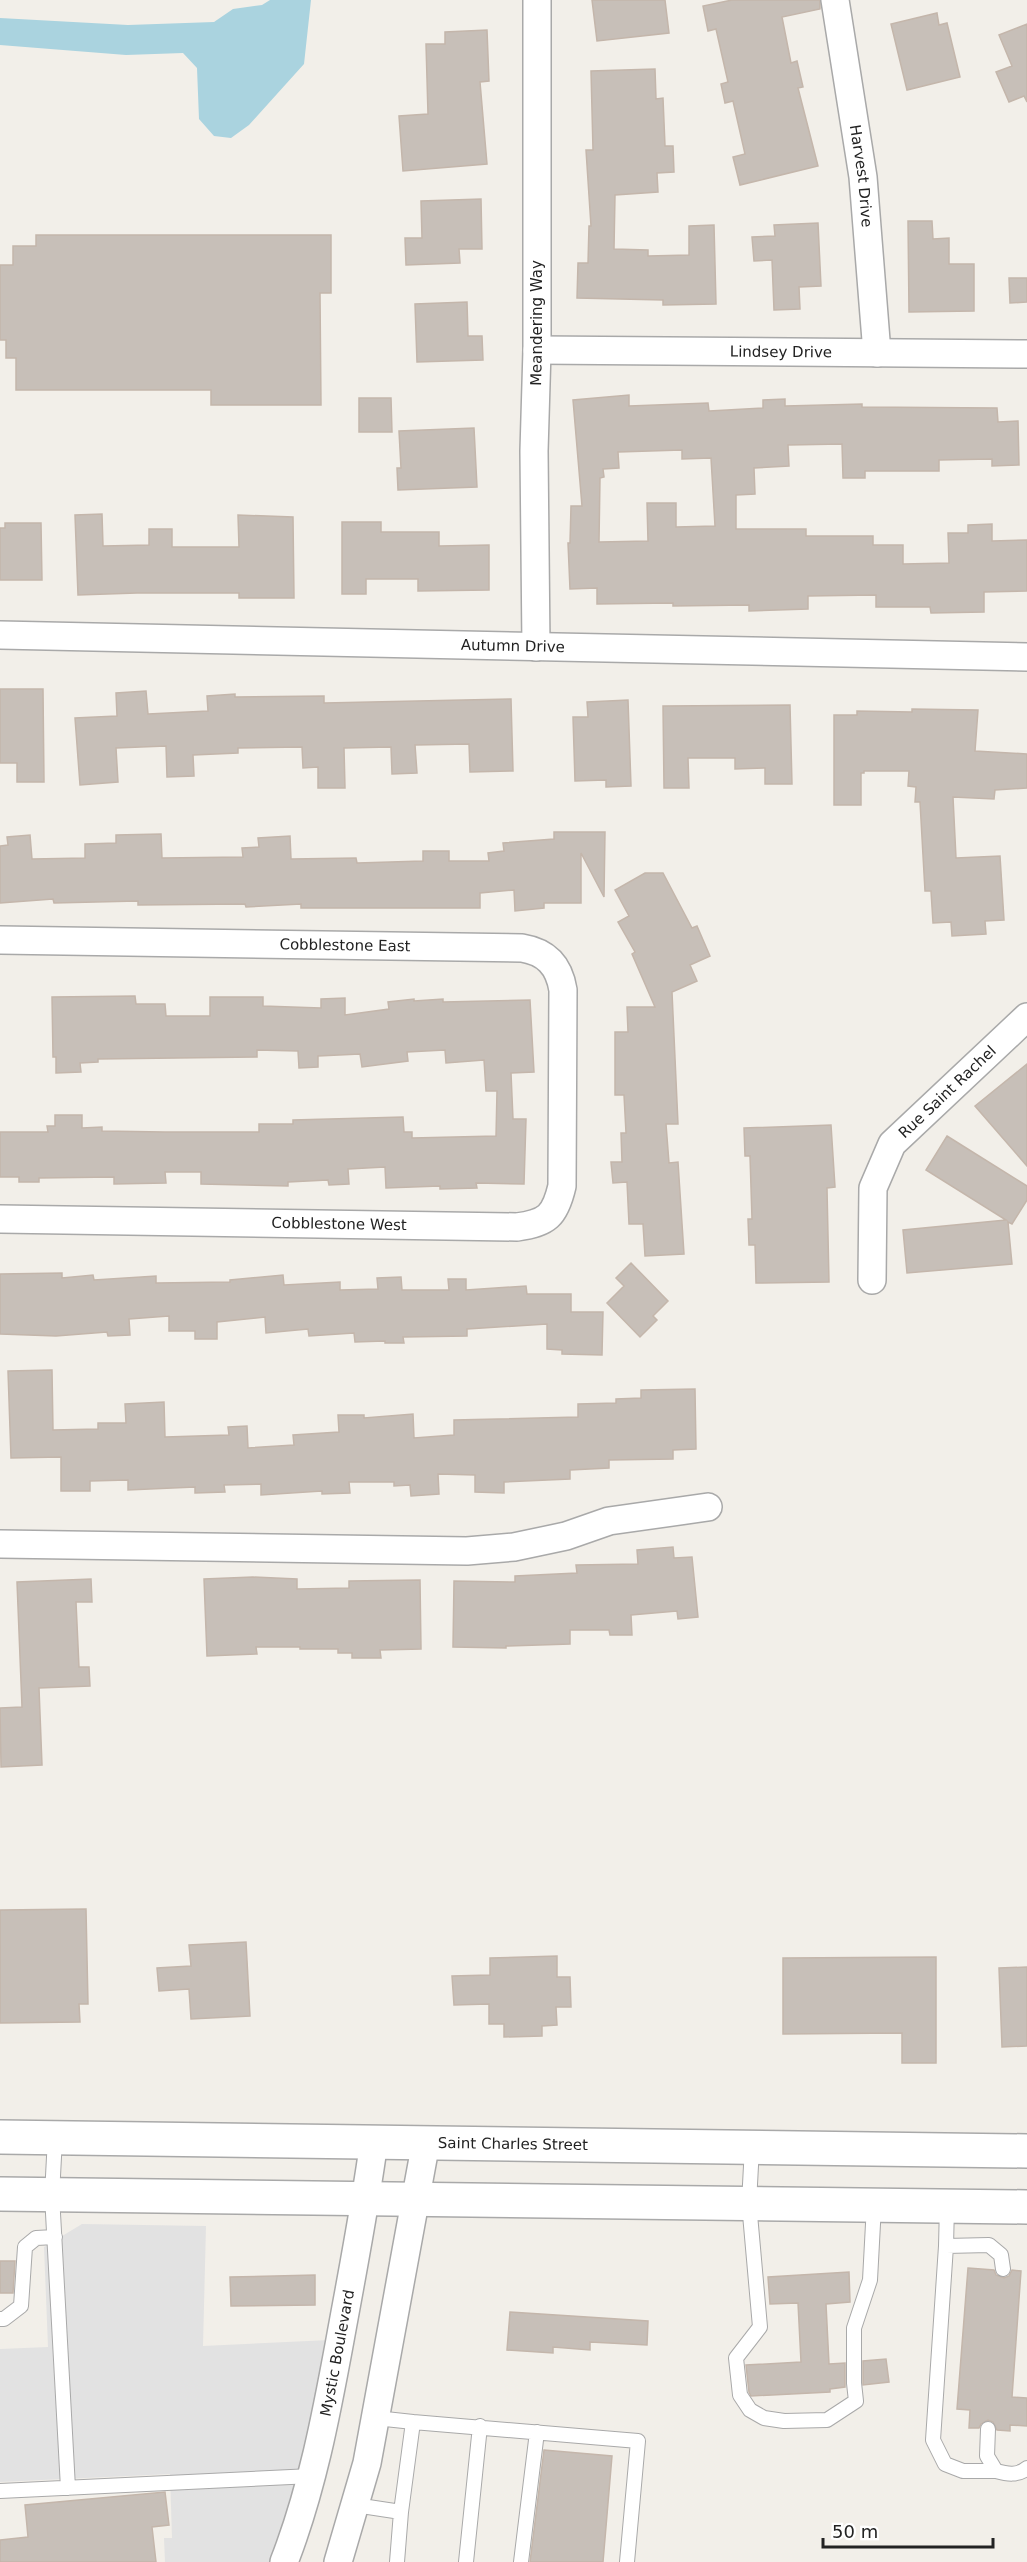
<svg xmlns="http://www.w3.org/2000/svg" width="1027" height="2562" font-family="'DejaVu Sans',sans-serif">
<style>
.parking{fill:#e2e2e2}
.water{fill:#aad3df}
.building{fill:#c7bfb8;stroke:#c4b6ab;stroke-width:1.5;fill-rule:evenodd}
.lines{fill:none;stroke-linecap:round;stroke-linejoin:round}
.service-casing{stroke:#a9a9a9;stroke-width:16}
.minor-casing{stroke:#a9a9a9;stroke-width:30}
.tertiary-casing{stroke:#a9a9a9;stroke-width:36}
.service{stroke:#fff;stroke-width:14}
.minor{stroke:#fff;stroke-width:27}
.tertiary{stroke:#fff;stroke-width:33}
.labels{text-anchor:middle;stroke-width:6;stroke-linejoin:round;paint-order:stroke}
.street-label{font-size:15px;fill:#222;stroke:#fff}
</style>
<rect width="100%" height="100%" fill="#f2efe9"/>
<path class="parking" d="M 82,2224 L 206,2226 L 203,2346 L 330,2340 L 318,2406 L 274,2562 L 165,2562 L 164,2538 L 172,2538 L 170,2474 L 0,2482 L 0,2349 L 48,2347 L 44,2247 Z"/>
<path class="water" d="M 270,0 L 311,0 L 304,64 L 249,125 L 231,138 L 214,136 L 199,119 L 197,68 L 183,53 L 126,55 L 0,45 L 0,18 L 128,25 L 214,22 L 233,9 L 262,5 Z"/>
<path class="building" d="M 592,0 L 665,0 L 669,33 L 597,41 Z
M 732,0 L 820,0 L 820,9 L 782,17 L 791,63 L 797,61 L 803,87 L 798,88 L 818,166 L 740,185 L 733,157 L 745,154 L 733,101 L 725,103 L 721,84 L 728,82 L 716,29 L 708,31 L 703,6 Z
M 937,13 L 939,25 L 947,23 L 960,77 L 907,90 L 891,24 Z
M 1027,24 L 1027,102 L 1024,96 L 1009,102 L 996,72 L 1012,66 L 999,35 Z
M 487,30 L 489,81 L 480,82 L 487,164 L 403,171 L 399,116 L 428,114 L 426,44 L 445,44 L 445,32 Z
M 655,69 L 656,99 L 663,98 L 665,146 L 673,146 L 674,172 L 657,173 L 658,192 L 615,195 L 614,249 L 648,250 L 648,256 L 689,255 L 689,226 L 714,225 L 716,304 L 663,305 L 663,300 L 577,298 L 578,263 L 588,263 L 589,226 L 591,226 L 586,150 L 593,150 L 591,71 Z
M 481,199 L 482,249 L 459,249 L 460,263 L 406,265 L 405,238 L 422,238 L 421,201 Z
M 908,221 L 932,221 L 933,239 L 949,238 L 949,264 L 974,264 L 974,311 L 909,312 Z
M 818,223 L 821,286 L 799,287 L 800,309 L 774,310 L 772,260 L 754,261 L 752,237 L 775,236 L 774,225 Z
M 36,235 L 331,235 L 331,293 L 320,293 L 321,405 L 211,405 L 211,390 L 16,390 L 16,358 L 6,358 L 6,340 L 0,340 L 0,265 L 13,265 L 13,246 L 36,246 Z
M 1009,278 L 1027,278 L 1027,302 L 1010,303 Z
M 467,302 L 468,336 L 482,336 L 483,360 L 417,362 L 415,304 Z
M 629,395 L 629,406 L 708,403 L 709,411 L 763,408 L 763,400 L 785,399 L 785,406 L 862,404 L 862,407 L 997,408 L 998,422 L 1018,421 L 1019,465 L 992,466 L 992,459 L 939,460 L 939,471 L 865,471 L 865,478 L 843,478 L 842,444 L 788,445 L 789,466 L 754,468 L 755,494 L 736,495 L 736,529 L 806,529 L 806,536 L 873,536 L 873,545 L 903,545 L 903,564 L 949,563 L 948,533 L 968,533 L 968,525 L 992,524 L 992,541 L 1027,540 L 1027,591 L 984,592 L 984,612 L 931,613 L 930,607 L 876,607 L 876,595 L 808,596 L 808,609 L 749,611 L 749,605 L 673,606 L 673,603 L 597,604 L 597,588 L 570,589 L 568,543 L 570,543 L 571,506 L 582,506 L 573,400 ZM 682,450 L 682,459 L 711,458 L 715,526 L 676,527 L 676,503 L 647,503 L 648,541 L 599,542 L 600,478 L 604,477 L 603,469 L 619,468 L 618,452 Z
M 359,398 L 391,398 L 392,432 L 359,432 Z
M 474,428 L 477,487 L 398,490 L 397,468 L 401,468 L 399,431 Z
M 102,514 L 103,546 L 149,545 L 149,529 L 172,529 L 172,547 L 239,547 L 238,515 L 293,517 L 294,598 L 239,598 L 239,593 L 137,593 L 78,595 L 75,515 Z
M 342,522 L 381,522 L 381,532 L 439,532 L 439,546 L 489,545 L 489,590 L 418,591 L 418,579 L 366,579 L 366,594 L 342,594 Z
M 5,523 L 41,523 L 42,580 L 0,580 L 0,528 L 5,528 Z
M 0,689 L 43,689 L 44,782 L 17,782 L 17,763 L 0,763 Z
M 146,691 L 148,714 L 208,711 L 207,696 L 235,694 L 235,697 L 324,696 L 324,703 L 511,699 L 513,771 L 470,772 L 469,744 L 415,745 L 417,773 L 392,774 L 391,747 L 344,748 L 345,788 L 318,788 L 318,767 L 303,768 L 302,747 L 238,748 L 238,753 L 193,755 L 194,776 L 167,777 L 166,746 L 116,748 L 118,782 L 80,785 L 75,718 L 117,716 L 116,693 Z
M 628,700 L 631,786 L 606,787 L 606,780 L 575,781 L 573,717 L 588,717 L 587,702 Z
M 790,705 L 792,784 L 765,784 L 765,768 L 735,769 L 735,758 L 688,758 L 689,788 L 664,788 L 663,706 Z
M 912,709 L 978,710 L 975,751 L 1027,754 L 1027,788 L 995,790 L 994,799 L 953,797 L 956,858 L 1000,856 L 1004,920 L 985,921 L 986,934 L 952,936 L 951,922 L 933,923 L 931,891 L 925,891 L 920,802 L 915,802 L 916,787 L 908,786 L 909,771 L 864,771 L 864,773 L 861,773 L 861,805 L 834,805 L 834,715 L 857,715 L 857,711 L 912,712 Z
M 554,832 L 605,832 L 604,897 L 581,853 L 581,903 L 544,903 L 544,908 L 515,911 L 514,890 L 480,893 L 480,908 L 301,908 L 301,904 L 246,907 L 245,904 L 138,905 L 138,901 L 54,903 L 53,899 L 0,903 L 0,846 L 8,845 L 7,837 L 30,835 L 32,859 L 85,858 L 85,844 L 116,843 L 116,835 L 161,834 L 162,858 L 243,857 L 242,848 L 259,847 L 258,838 L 290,836 L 291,859 L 356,858 L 357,863 L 423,861 L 423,851 L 449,851 L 449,861 L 489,861 L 488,853 L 504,851 L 503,843 L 554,839 Z
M 645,873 L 663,873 L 692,928 L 697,926 L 710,956 L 690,965 L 697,981 L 672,992 L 678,1124 L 666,1124 L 669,1163 L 678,1162 L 684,1254 L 645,1256 L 643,1224 L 629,1224 L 627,1182 L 613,1183 L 611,1162 L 622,1162 L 621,1133 L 626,1133 L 624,1095 L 615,1095 L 615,1032 L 628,1032 L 627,1007 L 655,1007 L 632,954 L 635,952 L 618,922 L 629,916 L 615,890 Z
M 135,996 L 136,1004 L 165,1004 L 166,1016 L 210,1016 L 210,997 L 263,997 L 263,1006 L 321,1008 L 321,999 L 345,998 L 345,1015 L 389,1009 L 388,1002 L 414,999 L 414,1001 L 443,999 L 443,1002 L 530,1000 L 534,1072 L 511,1073 L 513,1119 L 526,1119 L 524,1184 L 476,1183 L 477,1188 L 440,1189 L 440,1186 L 386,1188 L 385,1167 L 348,1169 L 349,1184 L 329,1185 L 328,1180 L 288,1182 L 288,1186 L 201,1184 L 201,1172 L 165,1172 L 166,1183 L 114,1184 L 114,1177 L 39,1178 L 39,1182 L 19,1182 L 19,1177 L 0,1177 L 0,1132 L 48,1132 L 47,1126 L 55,1126 L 55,1115 L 82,1115 L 82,1128 L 102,1127 L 102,1131 L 165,1132 L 259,1132 L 259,1124 L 293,1124 L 293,1120 L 403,1117 L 404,1132 L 412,1132 L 412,1138 L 496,1136 L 497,1091 L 486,1091 L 484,1060 L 446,1063 L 445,1050 L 407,1052 L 408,1061 L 362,1067 L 360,1054 L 318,1056 L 318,1067 L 299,1068 L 298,1051 L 257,1050 L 257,1057 L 98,1059 L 98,1062 L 80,1063 L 81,1072 L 56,1073 L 56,1057 L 53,1057 L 52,997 Z
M 1027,1064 L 1027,1166 L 975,1106 Z
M 831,1125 L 835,1187 L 827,1188 L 829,1282 L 756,1283 L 755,1245 L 749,1245 L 748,1219 L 752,1219 L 750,1156 L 745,1156 L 744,1128 Z
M 947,1136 L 1027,1186 L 1027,1200 L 1012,1224 L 1008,1222 L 1012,1264 L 907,1273 L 903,1230 L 1006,1220 L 926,1170 Z
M 631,1263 L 668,1301 L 653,1316 L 657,1320 L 640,1337 L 607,1303 L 624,1286 L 616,1278 Z
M 62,1273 L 62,1278 L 93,1275 L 94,1280 L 156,1276 L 156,1283 L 230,1282 L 230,1280 L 283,1275 L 284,1285 L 340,1282 L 340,1290 L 378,1289 L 377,1278 L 401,1277 L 402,1290 L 449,1290 L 448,1279 L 466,1279 L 466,1290 L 526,1286 L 527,1294 L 571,1294 L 571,1312 L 603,1312 L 602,1355 L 562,1354 L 562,1350 L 547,1349 L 547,1324 L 467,1329 L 467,1336 L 403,1337 L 404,1343 L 385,1343 L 385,1341 L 355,1342 L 354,1333 L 309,1336 L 308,1329 L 266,1333 L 265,1317 L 217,1322 L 217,1339 L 195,1339 L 195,1331 L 169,1331 L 169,1316 L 129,1319 L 130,1335 L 108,1336 L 107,1332 L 56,1336 L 0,1334 L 0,1274 Z
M 52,1370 L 53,1430 L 98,1429 L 98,1423 L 126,1423 L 125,1404 L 164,1402 L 165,1437 L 229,1435 L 228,1427 L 247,1426 L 248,1448 L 294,1445 L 293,1435 L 339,1432 L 338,1415 L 364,1415 L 364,1418 L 413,1414 L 414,1438 L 454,1435 L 454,1420 L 578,1417 L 578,1404 L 616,1403 L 616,1399 L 641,1398 L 641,1390 L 695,1389 L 696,1449 L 673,1450 L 673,1459 L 609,1460 L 609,1468 L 570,1470 L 570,1479 L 504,1482 L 504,1493 L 475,1492 L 475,1475 L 438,1474 L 439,1494 L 411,1496 L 410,1485 L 394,1486 L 394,1482 L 349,1482 L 350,1493 L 322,1494 L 322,1491 L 261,1495 L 261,1484 L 224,1485 L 225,1492 L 195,1493 L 195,1487 L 128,1490 L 128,1480 L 90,1481 L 90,1491 L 61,1491 L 61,1457 L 11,1458 L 8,1371 Z
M 673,1547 L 674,1558 L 692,1557 L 698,1617 L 678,1619 L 677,1611 L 631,1615 L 632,1635 L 610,1635 L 609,1630 L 570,1630 L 570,1644 L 506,1646 L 506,1648 L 453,1647 L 454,1581 L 515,1582 L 515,1576 L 577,1573 L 576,1565 L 638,1564 L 637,1550 Z
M 253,1577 L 297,1579 L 297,1589 L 349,1588 L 349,1581 L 420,1580 L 421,1649 L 380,1650 L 381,1658 L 352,1658 L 352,1653 L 338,1653 L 338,1649 L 300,1649 L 300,1647 L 256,1647 L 257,1654 L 207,1656 L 204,1579 Z
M 91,1579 L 92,1602 L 76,1602 L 79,1667 L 89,1667 L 90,1686 L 39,1688 L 42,1765 L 1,1767 L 0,1708 L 22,1707 L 17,1582 Z
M 86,1909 L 88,2004 L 79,2004 L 80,2022 L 0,2023 L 0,1910 Z
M 246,1942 L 250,2016 L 191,2019 L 189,1989 L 159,1991 L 157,1968 L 191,1966 L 189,1945 Z
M 557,1956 L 557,1977 L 570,1977 L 571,2007 L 556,2007 L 557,2025 L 542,2026 L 542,2036 L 504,2037 L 504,2024 L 489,2024 L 489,2004 L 454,2005 L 452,1976 L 490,1975 L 490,1958 Z
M 936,1957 L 936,2063 L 902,2063 L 902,2033 L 783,2034 L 783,1958 Z
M 1027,1967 L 1027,2046 L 1002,2047 L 999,1968 Z
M 0,2261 L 15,2261 L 13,2293 L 0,2293 Z
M 968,2268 L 994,2270 L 996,2275 L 1004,2278 L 1009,2276 L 1012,2270 L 1021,2271 L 1012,2397 L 1027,2398 L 1027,2426 L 1010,2425 L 1010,2431 L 997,2430 L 993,2422 L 988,2420 L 981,2424 L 979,2428 L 969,2428 L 970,2410 L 957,2409 Z
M 849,2272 L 850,2302 L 826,2304 L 829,2364 L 845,2363 L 845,2387 L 830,2389 L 830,2392 L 751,2396 L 749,2392 L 746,2365 L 801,2362 L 798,2303 L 770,2304 L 768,2277 Z
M 315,2275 L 315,2305 L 231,2306 L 230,2277 Z
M 510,2312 L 648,2321 L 647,2345 L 590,2342 L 590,2350 L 553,2347 L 553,2353 L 507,2350 Z
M 886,2359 L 889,2382 L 863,2385 L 863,2361 Z
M 544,2450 L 612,2456 L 603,2562 L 530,2562 Z
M 165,2492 L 169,2525 L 152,2527 L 156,2562 L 0,2562 L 0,2540 L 28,2537 L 25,2505 Z"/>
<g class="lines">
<defs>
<path id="service" d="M 55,2138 L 52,2195 L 68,2488
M 752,2147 L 749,2203 L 760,2327 L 736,2358 L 740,2395 L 750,2410 L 764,2418 L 784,2421 L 827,2420 L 856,2401 L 854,2383 L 854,2328 L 870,2280 L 874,2205
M 947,2206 L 946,2246 L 989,2245 L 1001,2255 L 1003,2269
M 946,2246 L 933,2440 L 945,2464 L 963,2471 L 996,2471
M 0,2319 L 4,2319 L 21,2306 L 25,2247 L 36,2238 L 55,2237
M 376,2418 L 413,2422 L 401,2512
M 413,2422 L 638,2441 L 627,2562
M 988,2429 L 987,2456 L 996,2471 C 1007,2474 1018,2476 1027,2468
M 0,2491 L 312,2476
M 355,2505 L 401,2512 L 397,2562
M 466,2562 L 480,2426
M 521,2562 L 537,2432"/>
<g id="minor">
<path id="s1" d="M 835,0 L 863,177 L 877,353"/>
<path id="s2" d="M 537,350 L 1027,354"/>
<path id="s3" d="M 0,635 L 1027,657"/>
<path id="s4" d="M 536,647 L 534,451 L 537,350 L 537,0"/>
<path id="s5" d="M 0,940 L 522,948 C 546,952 559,965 563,990 L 562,1186 C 555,1216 547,1223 517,1227 L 0,1219"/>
<path id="s6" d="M 872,1280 L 873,1188 L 892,1144 L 1027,1017"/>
<path d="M 0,1544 L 467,1551 L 514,1547 L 566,1536 L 609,1521 L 708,1507"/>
<path id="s7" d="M 284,2562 C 312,2490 326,2416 340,2340 C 352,2274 365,2208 374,2141"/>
<path d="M 338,2562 L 367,2463 L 426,2142"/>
</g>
<g id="tertiary">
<path id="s8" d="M 0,2137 L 1027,2151"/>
<path d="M 0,2194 L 1027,2207"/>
</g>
</defs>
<use href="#service" class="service-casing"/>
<use href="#minor" class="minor-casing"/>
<use href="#tertiary" class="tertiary-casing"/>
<use href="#service" class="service"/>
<use href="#minor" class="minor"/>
<use href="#tertiary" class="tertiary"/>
</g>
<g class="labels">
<g class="street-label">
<text dy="5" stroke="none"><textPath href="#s1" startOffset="178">Harvest Drive</textPath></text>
<text dy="5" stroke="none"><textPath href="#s4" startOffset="324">Meandering Way</textPath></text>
<text dy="5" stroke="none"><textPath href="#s2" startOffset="244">Lindsey Drive</textPath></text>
<text dy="5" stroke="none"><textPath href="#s3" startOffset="513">Autumn Drive</textPath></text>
<text dy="5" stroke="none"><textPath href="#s5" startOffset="345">Cobblestone East</textPath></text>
<text dy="5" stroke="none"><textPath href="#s6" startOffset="216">Rue Saint Rachel</textPath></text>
<text transform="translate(339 1224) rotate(1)" y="5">Cobblestone West</text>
<text dy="5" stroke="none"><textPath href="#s8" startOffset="513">Saint Charles Street</textPath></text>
<text dy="5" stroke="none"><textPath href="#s7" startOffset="216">Mystic Boulevard</textPath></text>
</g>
</g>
<path d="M823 2538v9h170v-9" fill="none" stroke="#222222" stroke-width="3"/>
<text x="832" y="2538" font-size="18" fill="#222222" stroke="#ffffff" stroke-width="4.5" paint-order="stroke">50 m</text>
</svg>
